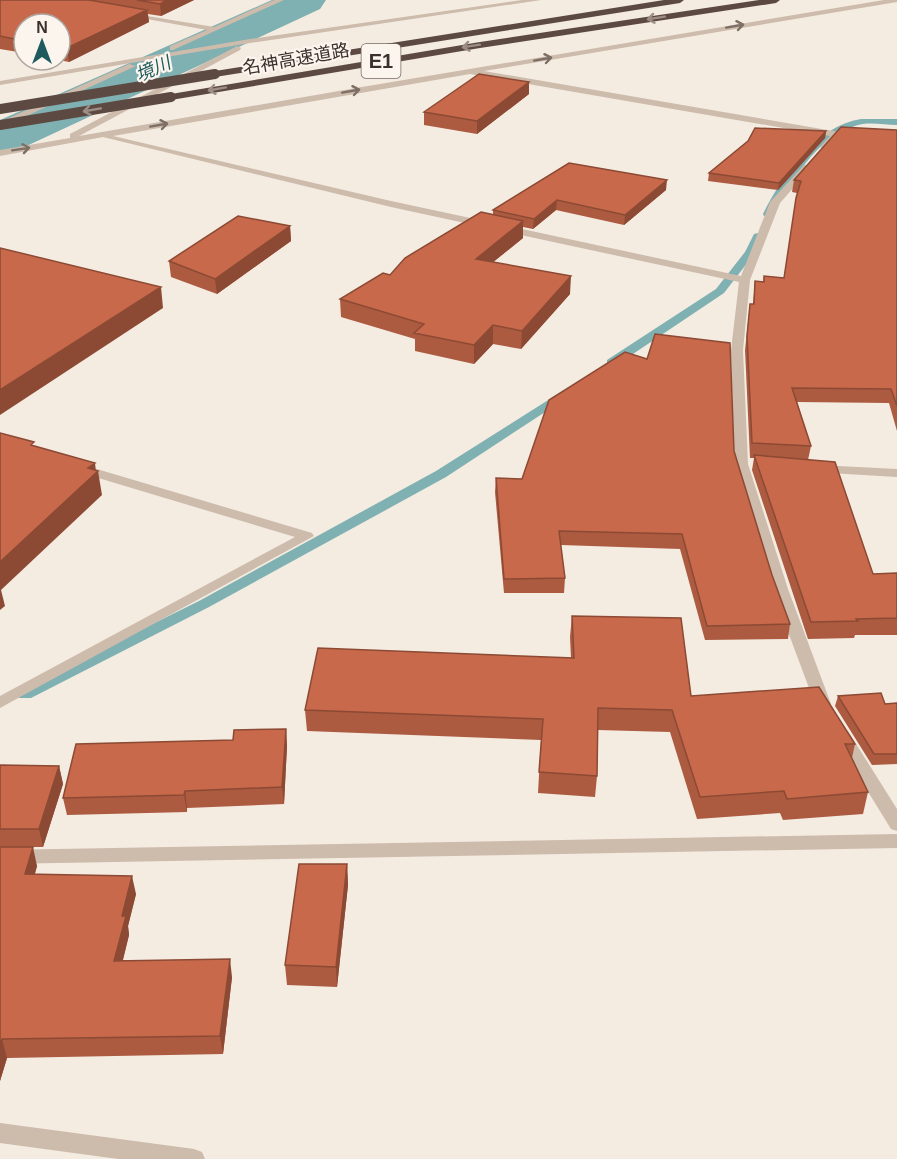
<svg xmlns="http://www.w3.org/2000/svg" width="897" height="1159" font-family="Arial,'Noto Sans JP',sans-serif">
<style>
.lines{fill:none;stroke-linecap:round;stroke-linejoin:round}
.stream{fill:#7fb0b2;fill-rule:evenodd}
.river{fill:#7fb0b2;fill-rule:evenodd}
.street{fill:#cdbbac;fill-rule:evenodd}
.highway{fill:#5c4a42;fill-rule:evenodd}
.highway-bridge{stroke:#5c4a42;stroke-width:10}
.wall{fill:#ac5a40}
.shaded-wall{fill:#8c4a34}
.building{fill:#c8694b;stroke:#8c4a34;stroke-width:1.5}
.oneway{stroke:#9c8e87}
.oneway2{stroke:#7d6f65}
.labels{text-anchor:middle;stroke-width:4.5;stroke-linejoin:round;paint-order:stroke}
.far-street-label{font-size:18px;fill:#3b302b;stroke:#fbf5ee}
.far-water-label{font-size:18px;font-style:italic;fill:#1f5a5e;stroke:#fbf5ee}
.shield{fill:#fbf5ee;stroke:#756b66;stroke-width:1.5}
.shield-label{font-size:20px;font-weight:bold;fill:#3b302b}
</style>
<rect width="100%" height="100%" fill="#f4ebe1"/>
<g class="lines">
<path class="stream" d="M 861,119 L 897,119 L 897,125 C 884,125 868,121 855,126 C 814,139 792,182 772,216 L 764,216 L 763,214 C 782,176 816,126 861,119 Z
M 758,233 L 763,236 L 755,253 L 724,293 L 615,366 L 607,366 L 607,360 L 716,289 L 745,252 L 754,234 Z
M 564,390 L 570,394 L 568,397 L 446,477 L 209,607 L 31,698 L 19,698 L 17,694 L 19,690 L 199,601 L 436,471 Z"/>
<path class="river" d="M 272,0 L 326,0 L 320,9 L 18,150 L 0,155 L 0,120 Z"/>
<path class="street" d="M 274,0 L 284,0 L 173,50 L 170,50 L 170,46 L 207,30 L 125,15 L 129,13 L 214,27 Z
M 522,0 L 541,0 L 250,43 L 0,85 L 0,81 L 250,39 Z
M 884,0 L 897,0 L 897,2 L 484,71 L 839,132 L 839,136 L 825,150 L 820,147 L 830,136 L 470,74 L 113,136 L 391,201 L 741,276 L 770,202 L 804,165 L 810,165 L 810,169 L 780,203 L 750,280 L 743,350 L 748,464 L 788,589 L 831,704 L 829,708 L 817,708 L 815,704 L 772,589 L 734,464 L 731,350 L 739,282 L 391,207 L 103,137 L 0,156 L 0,150 L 70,138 L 70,134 L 237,46 L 241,48 L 240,50 L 79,136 L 362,87 Z
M 129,64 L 136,66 L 0,128 L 0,122 Z
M 80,464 L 312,533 L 314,536 L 0,708 L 0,696 L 295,537 L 75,471 L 73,468 Z
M 818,465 L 897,469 L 897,477 L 813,472 L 811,469 L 813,466 Z
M 842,729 L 848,731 L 897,809 L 897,831 L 891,829 L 833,735 L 836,731 Z
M 897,834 L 897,848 L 0,864 L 0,850 Z
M 0,1123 L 194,1149 L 202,1152 L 205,1159 L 118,1159 L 0,1143 Z"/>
<path class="highway" d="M 664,0 L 684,0 L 680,3 L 215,77 L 210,74 L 215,71 Z
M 759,0 L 780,0 L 776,3 L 480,48 L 171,100 L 166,97 L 171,94 L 480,42 Z"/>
<path class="highway-bridge" d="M 0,109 L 215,74
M 0,125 L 171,97"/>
</g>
<path class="wall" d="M 0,0 L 194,0 L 161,16 L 148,14 L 149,22 L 69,62 L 59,60 L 60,60 L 60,24 L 24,24 L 24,53 L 0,49 Z
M 529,94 L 477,134 L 424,125 L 424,112 Z
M 897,130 L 897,431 L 889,403 L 797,402 L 811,446 L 808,460 L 873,574 L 897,573 L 897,635 L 855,635 L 854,638 L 808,639 L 752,470 L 754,458 L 750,458 L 745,350 L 750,304 L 753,304 L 755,281 L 763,282 L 764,276 L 784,278 L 797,193 L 792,192 L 794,180 Z
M 826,131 L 825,138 L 778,190 L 708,181 L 709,173 Z
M 569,163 L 666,190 L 624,225 L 556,210 L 533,229 L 523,227 L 523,238 L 493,262 L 570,294 L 521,349 L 493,344 L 474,364 L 415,351 L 415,339 L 341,317 L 340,299 L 390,275 L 493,215 L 493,210 Z
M 290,226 L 291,241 L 217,294 L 171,277 L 169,261 Z
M 734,451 L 772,575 L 790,624 L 788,639 L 705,640 L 680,549 L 561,545 L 565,578 L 564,593 L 504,593 L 495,492 L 496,478 L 522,479 Z
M 572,616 L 691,696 L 855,744 L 852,758 L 868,792 L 863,814 L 783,820 L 780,813 L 697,819 L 670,732 L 598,730 L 597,776 L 595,797 L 538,793 L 541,740 L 307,731 L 305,710 L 571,658 L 570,637 Z
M 838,696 L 885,704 L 897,703 L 897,764 L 872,765 L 835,706 Z
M 286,729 L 287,746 L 284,804 L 187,808 L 187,812 L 67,815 L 63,798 L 233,740 Z
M 0,765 L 59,766 L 63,784 L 43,847 L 27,847 L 37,866 L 35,874 L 136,894 L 128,926 L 129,935 L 123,960 L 232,977 L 223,1054 L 7,1058 L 0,1081 Z
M 347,864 L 348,885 L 337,987 L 287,985 L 285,965 Z"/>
<path class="shaded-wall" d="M 167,0 L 194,0 L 161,16 L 160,4 Z
M 147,10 L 149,22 L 69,62 L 67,48 Z
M 529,82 L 529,94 L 477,134 L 477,121 Z
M 826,131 L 825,138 L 778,190 L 779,183 Z
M 667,180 L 666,190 L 624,225 L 625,215 Z
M 557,200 L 556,210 L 533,229 L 534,219 Z
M 523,221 L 523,238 L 476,276 L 476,259 Z
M 290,226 L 291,241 L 217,294 L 215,279 Z
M 571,276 L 570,294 L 521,349 L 522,331 Z
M 161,287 L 163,308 L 0,415 L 0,390 Z
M 493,325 L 493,344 L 474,364 L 474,345 Z
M 95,463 L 96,472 L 98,471 L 102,495 L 1,590 L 5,606 L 0,610 L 0,562 L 88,468 Z
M 286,729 L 287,746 L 284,804 L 282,787 Z
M 59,766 L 63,784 L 43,847 L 39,829 Z
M 185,791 L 187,808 L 187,812 L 184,795 Z
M 33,847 L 37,866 L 29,892 L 25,874 Z
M 347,864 L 348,885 L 337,987 L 336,967 Z
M 132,876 L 136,894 L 128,926 L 129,935 L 118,979 L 114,961 L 122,916 Z
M 230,959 L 232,977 L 223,1054 L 220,1036 Z
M 2,1039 L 7,1058 L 0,1081 L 0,1045 Z"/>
<path class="building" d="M 0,0 L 89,0 L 147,10 L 67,48 L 60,47 L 60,24 L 24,24 L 24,41 L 0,36 Z
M 137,0 L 167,0 L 160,4 Z
M 479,74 L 529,82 L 477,121 L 424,112 Z
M 841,127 L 897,130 L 897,406 L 891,389 L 792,388 L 811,446 L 752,443 L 747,336 L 750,304 L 754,304 L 755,281 L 764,282 L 764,276 L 784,278 L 796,198 L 801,181 L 794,180 Z
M 755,128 L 826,131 L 779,183 L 709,173 L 748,141 Z
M 569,163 L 667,180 L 625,215 L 557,200 L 534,219 L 493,210 Z
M 481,212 L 523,221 L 476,259 L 571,276 L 522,331 L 493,325 L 474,345 L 414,333 L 424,324 L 340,299 L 383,273 L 390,275 L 405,258 Z
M 238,216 L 290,226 L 215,279 L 169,261 Z
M 0,248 L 161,287 L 0,390 Z
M 655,334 L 730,343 L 734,451 L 772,575 L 790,624 L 707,626 L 682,534 L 559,531 L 565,578 L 504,579 L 496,478 L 522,479 L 549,400 L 625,352 L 647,359 Z
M 0,433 L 34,442 L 31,445 L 95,463 L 88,468 L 98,471 L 0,562 Z
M 754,455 L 835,462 L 873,574 L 897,573 L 897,618 L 856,619 L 858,621 L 811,622 Z
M 572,616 L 681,618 L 691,696 L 819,687 L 855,744 L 845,744 L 868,792 L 787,799 L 784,791 L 700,797 L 672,710 L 598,708 L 597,776 L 539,772 L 543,719 L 305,710 L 318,648 L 574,658 Z
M 881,693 L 885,704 L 897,703 L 897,754 L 874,754 L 838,696 Z
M 286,729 L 282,787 L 185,791 L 184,795 L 63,798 L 76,744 L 233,740 L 234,730 Z
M 0,765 L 59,766 L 39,829 L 0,829 Z
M 0,847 L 33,847 L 25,874 L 132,876 L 122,916 L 126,916 L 114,961 L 230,959 L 220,1036 L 2,1039 L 0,1045 Z
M 299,864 L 347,864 L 336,967 L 285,965 Z"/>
<defs><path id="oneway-shaft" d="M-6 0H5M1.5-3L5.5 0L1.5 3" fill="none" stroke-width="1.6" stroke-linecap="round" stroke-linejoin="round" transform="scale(1.5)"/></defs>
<g class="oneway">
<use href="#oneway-shaft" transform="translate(656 18) rotate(171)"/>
<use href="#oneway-shaft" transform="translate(471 46) rotate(171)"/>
<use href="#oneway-shaft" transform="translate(217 89) rotate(170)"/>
<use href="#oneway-shaft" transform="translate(92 110) rotate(170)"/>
</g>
<g class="oneway2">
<use href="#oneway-shaft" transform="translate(735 26) rotate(-10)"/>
<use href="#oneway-shaft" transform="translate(543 59) rotate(-10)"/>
<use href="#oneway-shaft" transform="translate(351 91) rotate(-10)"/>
<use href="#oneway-shaft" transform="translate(159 125) rotate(-10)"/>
<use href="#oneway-shaft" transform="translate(21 149) rotate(-9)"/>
</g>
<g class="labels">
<g class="far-street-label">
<text transform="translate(296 59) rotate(-10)" y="6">名神高速道路</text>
</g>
<g class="far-water-label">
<text transform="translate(153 69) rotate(-24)" y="6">境川</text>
</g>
<rect class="shield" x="361.5" y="44" width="39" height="34" rx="4.5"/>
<g class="shield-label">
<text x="381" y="68">E1</text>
</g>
</g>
<g transform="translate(42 42)"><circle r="28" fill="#fbf5ee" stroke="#aea6a0" stroke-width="1.5"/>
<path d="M0-4.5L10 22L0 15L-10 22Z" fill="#1f5a5e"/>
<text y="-9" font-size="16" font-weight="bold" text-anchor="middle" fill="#3b302b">N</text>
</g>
</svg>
